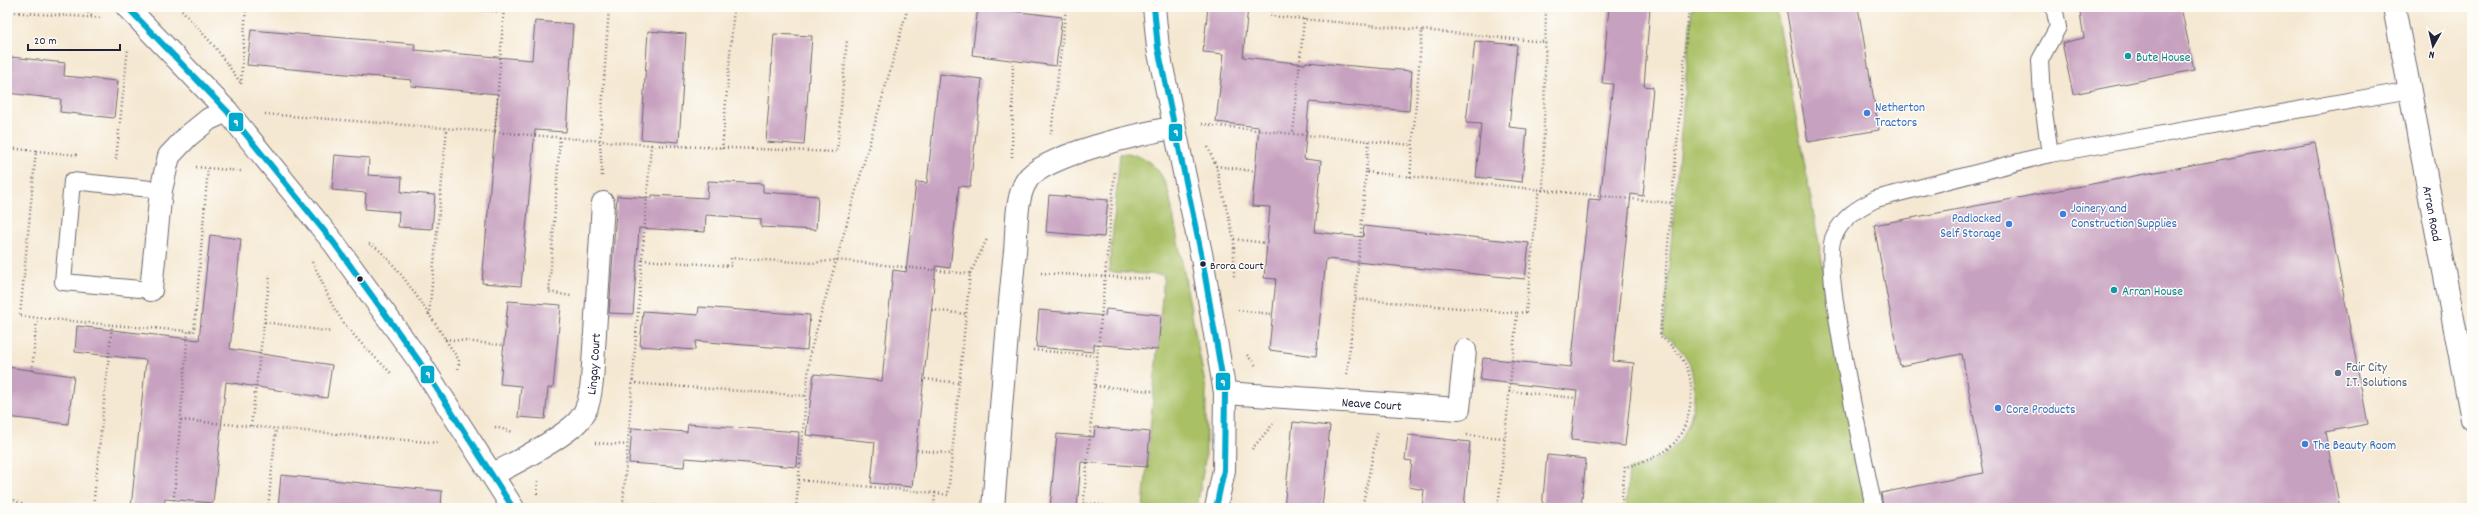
<svg xmlns="http://www.w3.org/2000/svg" width="2479" height="515" font-family="Dekko,sans-serif">
<style>
.green{fill:#a9c065;stroke:#667150}
.building{fill:#c7a1c0}
.lines{fill:none;stroke-linecap:round;stroke-linejoin:round}
.service-casing{stroke:#6c6770;stroke-width:18}
.minor-casing{stroke:#6c6770;stroke-width:24}
.tertiary-casing{stroke:#6c6770;stroke-width:24}
.path{stroke:#6c6770;stroke-width:2.5;stroke-dasharray:1 3;stroke-linecap:butt}
.service{stroke:#fff;stroke-width:16}
.minor{stroke:#fff;stroke-width:22}
.tertiary{stroke:#fff;stroke-width:22}
.bus-1-casing{stroke:#fdfcf7;stroke-width:9}
.bus-1{stroke:#00a9ce;stroke-width:6}
.culture-dot{fill:#0f9aa8;stroke:#fdfcf7;stroke-width:1.5}
.shop-dot{fill:#3f7fe0;stroke:#fdfcf7;stroke-width:1.5}
.bus-dot{fill:#22223b;stroke:#fdfcf7;stroke-width:1.5}
.service-dot{fill:#5c6f8a;stroke:#fdfcf7;stroke-width:1.5}
.labels{text-anchor:middle;stroke-width:3;stroke-linejoin:round;paint-order:stroke}
.bus-label{font-size:12px;fill:#22223b;stroke:#fdfcf7;text-anchor:start}
.culture-label{font-size:13px;fill:#0d838f;stroke:#fdfcf7;text-anchor:start}
.shop-label{font-size:13px;fill:#366cbe;stroke:#fdfcf7;text-anchor:start}
.street-label{font-size:13px;fill:#22223b;stroke:#fdfcf7}
.service-label{font-size:13px;fill:#4e5e75;stroke:#fdfcf7;text-anchor:start}
.line-badge{stroke:#fdfcf7;stroke-width:1.5}
.badge-label{font-size:11px;text-anchor:middle;font-weight:bold;fill:#fff}
</style>
<rect width="100%" height="100%" fill="#fdfcf7"/>
<filter id="ink" filterUnits="userSpaceOnUse"><feTurbulence type="fractalNoise" baseFrequency=".025" numOctaves="2"/><feDisplacementMap in="SourceGraphic" scale="8" xChannelSelector="R" yChannelSelector="G"/><feConvolveMatrix kernelMatrix="1 2 1 2 8 2 1 2 1" color-interpolation-filters="sRGB"/></filter>
<filter id="wash" filterUnits="userSpaceOnUse"><feTurbulence type="fractalNoise" baseFrequency=".012" numOctaves="4" result="noise"/><feDisplacementMap in="SourceGraphic" scale="16" xChannelSelector="R" yChannelSelector="G"/><feGaussianBlur stdDeviation="0.9" result="paint"/><feColorMatrix in="noise" values="0 0 0 0 0 0 0 0 0 0 0 0 0 0 0 0 0 1.4 0 .05"/><feComposite in="paint" operator="in"/></filter>
<g filter="url(#wash)">
<rect width="100%" height="100%" fill="#f5e8d2"/>
<path class="green" d="M 1692,7 L 1776,7 L 1867,508 L 1626,508 L 1629,469 C 1641,466 1653,463 1663,456 C 1692,436 1701,396 1689,363 C 1685,352 1672,341 1663,334 Z
M 1128,153 C 1153,159 1165,174 1170,199 L 1206,389 L 1206,454 L 1197,508 L 1143,508 L 1164,275 L 1109,272 L 1120,154 Z"/>
<g id="blocks">
<path class="building" d="M 978,7 L 1062,17 L 1056,66 L 972,55 Z
M 1208,7 L 1248,7 L 1243,57 L 1305,64 L 1306,62 L 1412,71 L 1409,111 L 1309,102 L 1304,159 L 1321,161 L 1315,232 L 1363,237 L 1364,226 L 1529,243 L 1525,279 L 1326,259 L 1316,356 L 1269,350 L 1276,279 L 1264,278 L 1270,207 L 1252,206 L 1259,127 L 1216,122 L 1224,54 L 1203,52 Z
M 1609,7 L 1650,7 L 1644,86 L 1653,87 L 1643,196 L 1631,194 L 1613,361 L 1634,363 L 1625,446 L 1571,440 L 1577,391 L 1480,380 L 1483,358 L 1571,367 L 1589,199 L 1600,200 L 1610,109 L 1613,84 L 1602,83 Z
M 1786,7 L 1858,7 L 1879,130 L 1808,142 Z
M 2079,7 L 2181,7 L 2194,70 L 2073,94 L 2062,43 L 2084,38 Z
M 535,21 L 573,24 L 566,132 L 535,130 L 521,286 L 482,283 L 498,94 L 411,86 L 412,80 L 247,65 L 251,30 L 415,44 L 414,50 L 532,60 Z
M 648,31 L 686,34 L 679,142 L 641,139 Z
M 774,34 L 812,36 L 804,145 L 766,142 Z
M 1475,41 L 1517,45 L 1509,127 L 1527,129 L 1522,182 L 1476,177 L 1481,124 L 1466,123 Z
M 11,57 L 65,63 L 64,76 L 118,81 L 114,118 L 60,112 L 61,99 L 7,93 L 7,62 L 10,62 Z
M 939,74 L 982,79 L 970,187 L 959,186 L 950,268 L 936,266 L 912,487 L 871,483 L 875,442 L 806,435 L 814,374 L 882,381 L 893,270 L 906,272 L 916,182 L 927,183 Z
M 2315,142 L 2368,424 L 2325,432 L 2340,508 L 1883,508 L 1881,493 L 1984,473 L 1962,354 L 1900,366 L 1874,225 Z
M 335,155 L 369,158 L 368,175 L 402,177 L 401,192 L 435,195 L 432,229 L 398,227 L 399,212 L 365,209 L 366,193 L 332,190 Z
M 708,181 L 763,184 L 763,192 L 818,196 L 816,230 L 761,227 L 761,219 L 706,215 L 705,232 L 639,228 L 633,314 L 609,313 L 617,196 L 652,198 L 652,195 L 707,198 Z
M 1049,195 L 1108,200 L 1104,237 L 1046,232 Z
M 210,235 L 241,239 L 230,349 L 332,365 L 327,398 L 226,382 L 213,503 L 165,499 L 164,508 L 131,508 L 146,360 L 75,352 L 77,326 L 199,340 Z
M 508,301 L 561,305 L 553,388 L 548,388 L 545,419 L 518,417 L 521,386 L 500,384 Z
M 699,307 L 810,315 L 807,350 L 696,341 L 695,350 L 640,346 L 643,311 L 698,315 Z
M 1106,309 L 1161,315 L 1158,350 L 1094,344 L 1094,352 L 1036,347 L 1039,310 L 1105,316 Z
M 7,367 L 74,376 L 68,424 L 7,417 Z
M 1293,422 L 1330,426 L 1322,508 L 1284,508 Z
M 688,424 L 799,432 L 797,467 L 685,458 L 684,467 L 629,463 L 632,428 L 687,432 Z
M 1095,427 L 1150,432 L 1147,467 L 1081,462 L 1077,508 L 1050,508 L 1057,434 L 1094,437 Z
M 1408,435 L 1470,442 L 1464,508 L 1422,508 L 1424,490 L 1409,487 L 1412,461 L 1405,460 Z
M 1547,455 L 1586,459 L 1581,508 L 1542,508 Z
M 281,475 L 442,491 L 441,508 L 278,508 Z"/>
</g>
</g>
<g filter="url(#ink)">
<use href="#blocks" fill-opacity="0" stroke="#6c6770" stroke-width="1"/>
<g class="lines">
<defs>
<path id="service" d="M 2050,154 L 2042,98 L 2040,60 L 2058,27 L 2054,7
M 151,290 L 63,282 L 72,181 L 161,190
M 2459,349 L 2472,341
M 1874,508 C 1866,466 1819,263 1834,236 C 1843,217 1858,208 1876,199 L 2050,154 L 2410,90"/>
<g id="minor">
<path id="s1" d="M 2394,7 L 2472,419"/>
<path d="M 151,290 L 161,190 L 169,156 L 188,136 L 209,119 L 227,111"/>
<path id="s2" d="M 1225,393 L 1459,409 L 1465,350"/>
<path id="s3" d="M 493,474 C 512,465 568,435 580,419 C 589,408 590,395 592,381 L 603,203"/>
<path d="M 993,508 C 1000,422 1006,336 1015,251 C 1017,230 1015,198 1027,180 C 1042,156 1144,132 1174,128"/>
</g>
<path id="tertiary" d="M 127,7 L 227,111 L 334,243 L 419,361 L 513,508
M 1154,7 L 1158,48 L 1202,258 L 1225,393 L 1224,470 L 1216,508"/>
</defs>
<use href="#service" class="service-casing"/>
<use href="#minor" class="minor-casing"/>
<use href="#tertiary" class="tertiary-casing"/>
<path class="path" d="M 82,7 L 93,17
M 179,7 L 215,47 L 240,82
M 440,7 L 504,12
M 1272,7 L 1271,16 L 1422,30
M 1020,11 L 1020,7
M 7,12 L 102,18
M 1304,19 L 1293,134 L 1369,141 L 1366,172 L 1671,203
M 241,84 L 246,7
M 265,114 L 495,132 L 504,7
M 1202,124 L 1293,134
M 495,132 L 651,145 L 623,503 L 689,508
M 1051,134 L 1066,7
M 560,137 L 549,292 L 571,296
M 1369,141 L 1412,145
M 651,145 L 837,152 L 847,39
M 1208,147 L 1216,166 L 1234,239 L 1234,277
M 7,148 L 36,151 L 20,316 L 112,325
M 722,149 L 734,7
M 36,151 L 78,155
M 1012,157 L 1013,63
M 116,159 L 128,48
M 1216,166 L 1254,171
M 196,167 L 241,171
M 1366,172 L 1355,299 L 1517,313
M 602,176 L 600,140 L 609,7
M 1410,177 L 1422,30 L 1545,42
M 1234,239 L 1265,243
M 369,244 C 392,251 443,337 459,360 L 458,371
M 642,260 L 731,266 L 731,258 L 813,263 L 837,260 L 970,274
M 312,262 C 320,276 325,290 332,304 C 346,331 371,353 392,374
M 1041,273 L 1150,279
M 932,310 L 966,314
M 1238,310 L 1271,314
M 429,315 L 447,128
M 265,322 L 332,332
M 445,339 L 502,345
M 1033,350 L 1097,356
M 1247,355 L 1257,367
M 32,370 L 37,318
M 1347,374 L 1355,299
M 925,379 L 959,383
M 632,383 L 807,396
M 1095,386 L 1152,391
M 1509,391 L 1575,398
M 181,420 L 439,443
M 251,426 L 270,275
M 495,427 L 513,432
M 1467,435 L 1504,438
M 595,443 L 627,445
M 1252,449 L 1273,424
M 917,450 L 952,454
M 799,480 L 935,493 L 934,508
M 935,493 L 948,495 L 970,274 L 987,239
M 537,494 L 538,481
M 7,496 L 29,508
M 1083,503 L 1132,508
M 173,504 L 214,508
M 93,508 L 112,325 L 188,331
M 173,508 L 188,331 L 194,332 L 208,168
M 268,508 L 276,429
M 796,508 L 810,353 L 908,7
M 1083,508 L 1115,170
M 1362,508 L 1378,430
M 1498,508 L 1517,313 L 1526,312 L 1538,195 L 1543,189 L 1546,7
M 1621,508 L 1625,467 C 1640,463 1657,458 1669,448 C 1690,431 1697,389 1686,366 C 1681,354 1669,343 1660,336 L 1689,7"/>
<use href="#service" class="service"/>
<use href="#minor" class="minor"/>
<use href="#tertiary" class="tertiary"/>
<defs>
<path id="bus-1" d="M 127,7 L 227,111 L 334,243 L 419,361 L 513,508
M 1154,7 L 1158,48 L 1202,258 L 1225,393 L 1224,470 L 1216,508"/>
</defs>
<use href="#bus-1" class="bus-1-casing"/>
<use href="#bus-1" class="bus-1"/>
</g>
</g>
<g class="culture-dot">
<circle cx="2128" cy="56" r="4"/>
<circle cx="2114" cy="290" r="4"/>
</g>
<g class="shop-dot">
<circle cx="1867" cy="113" r="4"/>
<circle cx="2063" cy="214" r="4"/>
<circle cx="2009" cy="224" r="4"/>
<circle cx="1998" cy="408" r="4"/>
<circle cx="2305" cy="444" r="4"/>
</g>
<g class="bus-dot">
<circle cx="1203" cy="264" r="3.5"/>
<circle cx="360" cy="279" r="3.5"/>
</g>
<circle class="service-dot" cx="2338" cy="373" r="4"/>
<g class="labels">
<g class="bus-label">
<text x="1210" y="269">Brora Court</text>
</g>
<g class="culture-label">
<text x="2136" y="61">Bute House</text>
<text x="2122" y="295">Arran House</text>
</g>
<g class="shop-label">
<text x="1875" y="111">Netherton<tspan x="1875" dy="15">Tractors</tspan></text>
<text x="2071" y="212">Joinery and<tspan x="2071" dy="15">Construction Supplies</tspan></text>
<text x="2001" y="222" text-anchor="end">Padlocked<tspan x="2001" dy="15">Self Storage</tspan></text>
<text x="2006" y="413">Core Products</text>
<text x="2313" y="449">The Beauty Room</text>
</g>
<g class="street-label">
<text dy="5" stroke="none"><textPath href="#s1" startOffset="210">Arran Road</textPath></text>
<text dy="5" stroke="none"><textPath href="#s3" startOffset="161">Lingay Court</textPath></text>
<text dy="5" stroke="none"><textPath href="#s2" startOffset="147">Neave Court</textPath></text>
</g>
<g class="service-label">
<text x="2346" y="371">Fair City<tspan x="2346" dy="15">I.T. Solutions</tspan></text>
</g>
</g>
<g class="line-badge">
<rect x="228" y="112" width="16" height="20" rx="4" fill="#00a9ce"/>
<rect x="1168" y="123" width="15" height="19" rx="4" fill="#00a9ce"/>
<rect x="420" y="365" width="15" height="19" rx="4" fill="#00a9ce"/>
<rect x="1215" y="372" width="16" height="19" rx="4" fill="#00a9ce"/>
</g>
<g class="badge-label">
<text x="236" y="126">9</text>
<text x="1176" y="136">9</text>
<text x="428" y="378">9</text>
<text x="1223" y="386">9</text>
</g>
<rect width="2479" height="515" fill="none" stroke="#fdfcf7" stroke-width="24"/>
<g transform="translate(2433 46) rotate(188)" stroke="#fdfcf7" stroke-width="3" paint-order="stroke">
<path d="M0-3L7 15L0 10L-7 15Z" fill="#22223b"/>
<text y="-6" font-size="11" font-weight="bold" text-anchor="middle" fill="#22223b">N</text>
</g>
<path d="M28 44v6h92v-6" fill="none" stroke="#22223b" stroke-width="2"/>
<text x="34" y="44" font-size="12" fill="#22223b" stroke="#fdfcf7" stroke-width="3" paint-order="stroke">20 m</text>
</svg>
